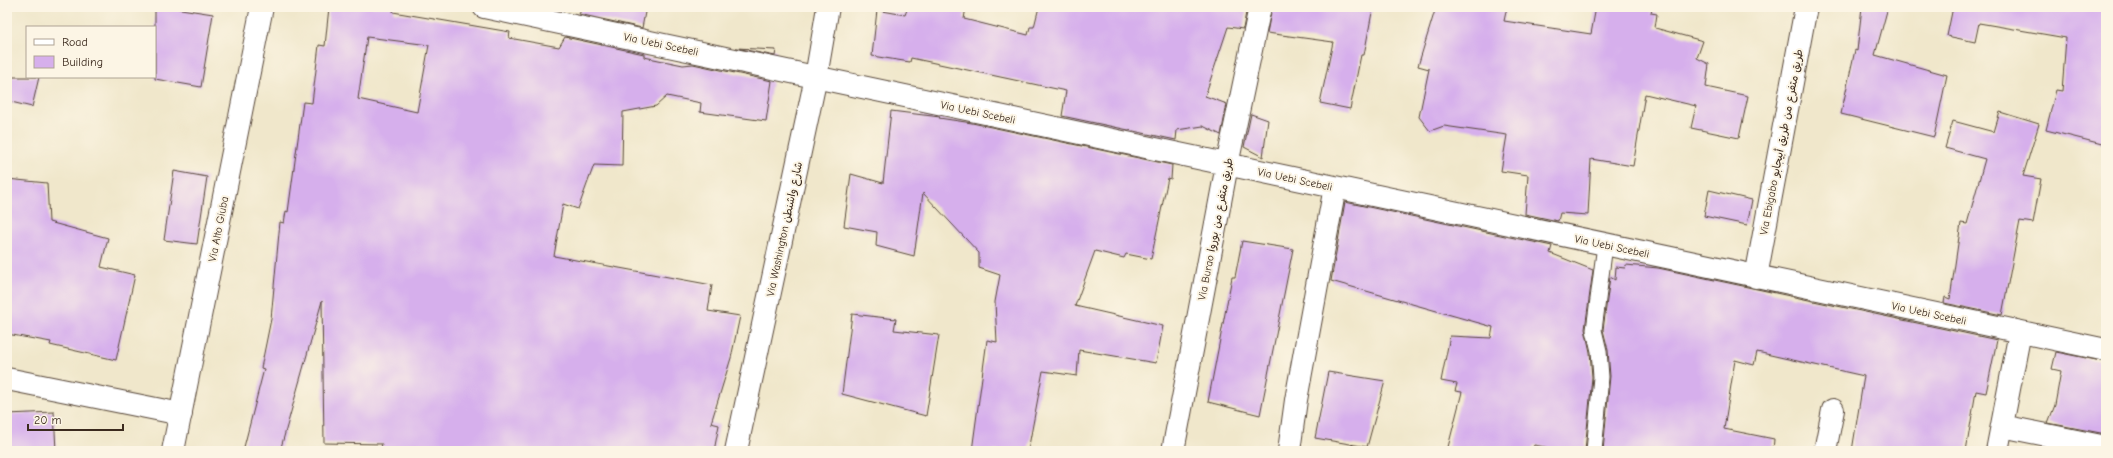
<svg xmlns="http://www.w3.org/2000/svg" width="2113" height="458" font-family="'Comic Neue','Playpen Sans Arabic',sans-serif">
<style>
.building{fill:#d6afec;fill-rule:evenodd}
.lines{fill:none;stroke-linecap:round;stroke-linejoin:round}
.service-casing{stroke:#564638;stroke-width:17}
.minor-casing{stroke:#564638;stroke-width:24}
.tertiary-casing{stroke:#564638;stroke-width:24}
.service{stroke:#fff;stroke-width:15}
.minor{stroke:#fff;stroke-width:22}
.tertiary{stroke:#fff;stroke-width:22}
.labels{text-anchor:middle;stroke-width:4;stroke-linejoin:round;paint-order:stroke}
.street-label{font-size:11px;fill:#3b2a1e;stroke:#fcf5e5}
</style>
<rect width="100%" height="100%" fill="#fcf5e5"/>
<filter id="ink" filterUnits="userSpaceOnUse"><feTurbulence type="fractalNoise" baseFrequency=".025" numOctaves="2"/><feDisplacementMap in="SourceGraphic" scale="8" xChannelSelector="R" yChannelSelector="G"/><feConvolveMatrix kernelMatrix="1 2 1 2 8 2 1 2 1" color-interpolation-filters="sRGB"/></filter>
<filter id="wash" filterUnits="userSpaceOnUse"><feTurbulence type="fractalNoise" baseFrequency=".012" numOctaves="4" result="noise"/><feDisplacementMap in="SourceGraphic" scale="16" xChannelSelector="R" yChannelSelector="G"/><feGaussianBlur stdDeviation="0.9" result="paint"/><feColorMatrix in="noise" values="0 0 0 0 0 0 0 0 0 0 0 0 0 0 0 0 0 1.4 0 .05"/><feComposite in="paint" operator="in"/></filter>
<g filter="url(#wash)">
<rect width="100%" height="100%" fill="#f0e7cb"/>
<g id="blocks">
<path class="building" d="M 155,7 L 168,7 L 213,14 L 201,87 L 155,79 Z
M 329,7 L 394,7 L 393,12 L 510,32 L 509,38 L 559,47 L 565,37 L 644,54 L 644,57 L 683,65 L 693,64 L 772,81 L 766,121 L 700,112 L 701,103 L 667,96 L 656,106 L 623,112 L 622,166 L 594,165 L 578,209 L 563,204 L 554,256 L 712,285 L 708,311 L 740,316 L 731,358 L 711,423 L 719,425 L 714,451 L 380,451 L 382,444 L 324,443 L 322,301 L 280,451 L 243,451 L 264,369 L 261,368 L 271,319 L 280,222 L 284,223 L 286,211 L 288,212 L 303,102 L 312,103 L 319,45 L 325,46 ZM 367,37 L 429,45 L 417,112 L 358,99 Z
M 583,7 L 646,7 L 642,28 L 579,14 Z
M 908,7 L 966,7 L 964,19 L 1028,35 L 1030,27 L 1034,27 L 1039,7 L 1247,7 L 1243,29 L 1228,27 L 1205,96 L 1227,104 L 1221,135 L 1203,126 L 1177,130 L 1176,140 L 1062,116 L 1066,91 L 911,58 L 910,62 L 872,56 L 877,10 L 905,15 Z
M 1272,7 L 1373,7 L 1364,55 L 1361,55 L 1350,109 L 1320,103 L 1333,42 L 1267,33 Z
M 1436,7 L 1507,7 L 1504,21 L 1591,34 L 1596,7 L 1652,7 L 1651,13 L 1657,14 L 1655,28 L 1703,41 L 1697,58 L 1709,64 L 1706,87 L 1748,96 L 1739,138 L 1691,128 L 1696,106 L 1645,94 L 1633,166 L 1591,159 L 1588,215 L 1560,213 L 1558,221 L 1525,214 L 1528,175 L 1501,171 L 1507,135 L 1444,126 L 1430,131 L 1419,117 L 1429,69 L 1418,66 Z
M 1862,7 L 1888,7 L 1875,55 L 1947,75 L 1934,137 L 1841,114 L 1855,50 L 1857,51 Z
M 1953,7 L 2106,7 L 2106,145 L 2046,130 L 2056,90 L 2062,91 L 2066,38 L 1979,23 L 1975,42 L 1947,36 Z
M 736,48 L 776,50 L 775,56 Z
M 7,77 L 39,77 L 32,107 L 7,101 Z
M 891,111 L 940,117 L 939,118 L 972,123 L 1172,165 L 1171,179 L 1168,178 L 1151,259 L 1126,254 L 1124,258 L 1095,251 L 1075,306 L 1163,326 L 1156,363 L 1079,350 L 1077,376 L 1043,371 L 1028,451 L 972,451 L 987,340 L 997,342 L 995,302 L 1000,275 L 979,268 L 979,253 L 923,193 L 914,256 L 876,246 L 877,232 L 844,226 L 851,174 L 883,183 Z
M 2000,112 L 2039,124 L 2023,176 L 2041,179 L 2033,223 L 2020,221 L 2002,315 L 1944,303 L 1945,297 L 1950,299 L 1961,223 L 1967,224 L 1985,159 L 1945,148 L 1953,121 L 1994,132 Z
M 1251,114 L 1268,120 L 1263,157 L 1244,147 Z
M 174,171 L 207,177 L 197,244 L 164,240 Z
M 7,179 L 47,183 L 49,222 L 108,238 L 101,267 L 135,275 L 116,360 L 50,345 L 51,342 L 7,334 Z
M 1709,190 L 1752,200 L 1747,225 L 1704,216 Z
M 1345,202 L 1552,246 L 1550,253 L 1593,270 L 1585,329 L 1590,352 L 1592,377 L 1585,451 L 1566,451 L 1534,445 L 1532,451 L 1447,451 L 1462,392 L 1455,391 L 1457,384 L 1441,381 L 1450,336 L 1491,338 L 1493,327 L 1331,281 Z
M 1242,241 L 1293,249 L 1260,415 L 1208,402 L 1232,277 L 1235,277 Z
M 1626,265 L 1658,268 L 1997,340 L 1986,393 L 1976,391 L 1966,451 L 1852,451 L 1864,376 L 1757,352 L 1754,365 L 1735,360 L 1724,429 L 1774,439 L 1773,451 L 1603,451 L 1610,376 L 1608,350 L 1603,330 L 1610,277 L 1615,280 L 1616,267 L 1625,268 Z
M 852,314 L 896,319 L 894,330 L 939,335 L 926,416 L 842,394 Z
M 2056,352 L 2106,362 L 2106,434 L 2048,423 L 2055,405 L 2061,371 L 2052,369 Z
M 1328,372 L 1385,381 L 1367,447 L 1315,438 Z
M 54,412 L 56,451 L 7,451 L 7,414 Z"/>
</g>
</g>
<g filter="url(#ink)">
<use href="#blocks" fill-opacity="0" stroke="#564638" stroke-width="1"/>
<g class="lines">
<defs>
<path id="service" d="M 1594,451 L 1601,377 L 1599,351 L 1594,330 L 1605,245"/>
<path id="minor" d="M 484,7 L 2106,350
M 1756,277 L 1806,7
M 7,379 L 181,414
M 2002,426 L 2106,447
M 1173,451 L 1227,165 L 1260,7
M 1289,451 L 1296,400 L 1335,187
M 1825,451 L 1833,410
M 1997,451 L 2020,332"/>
<path id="tertiary" d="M 173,451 L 262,7
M 736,451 L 816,77 L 828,7"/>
</defs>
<use href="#service" class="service-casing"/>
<use href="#minor" class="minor-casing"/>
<use href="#tertiary" class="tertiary-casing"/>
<use href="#service" class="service"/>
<use href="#minor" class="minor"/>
<use href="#tertiary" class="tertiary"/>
</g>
</g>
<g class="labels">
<g class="street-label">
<text transform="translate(661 44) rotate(12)" y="4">Via Uebi Scebeli</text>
<text transform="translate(978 112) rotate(12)" y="4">Via Uebi Scebeli</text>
<text transform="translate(1781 142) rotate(-79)" y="4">Via Ebigabo طريق متفرع من طريق أبيجابو</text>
<text transform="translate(1295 179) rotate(12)" y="4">Via Uebi Scebeli</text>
<text transform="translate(218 229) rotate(-79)" y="4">Via Alto Giuba</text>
<text transform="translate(784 229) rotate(-78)" y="4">Via Washington شارع واشنطن</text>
<text transform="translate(1215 229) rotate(-79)" y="4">Via Burao طريق متفرع من بوروا</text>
<text transform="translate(1612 246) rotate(12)" y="4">Via Uebi Scebeli</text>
<text transform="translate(1929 313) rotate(12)" y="4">Via Uebi Scebeli</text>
</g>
</g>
<rect width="2113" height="458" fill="none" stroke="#fcf5e5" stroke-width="24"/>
<rect x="26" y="26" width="130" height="52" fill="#fcf5e5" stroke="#afa495"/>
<rect x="34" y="39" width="20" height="6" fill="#ffffff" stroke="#afa495"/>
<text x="62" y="46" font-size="12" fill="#3b2a1e">Road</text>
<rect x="34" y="56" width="20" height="12" fill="#d6afec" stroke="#afa495"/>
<text x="62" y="66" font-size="12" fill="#3b2a1e">Building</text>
<path d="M28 424v6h95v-6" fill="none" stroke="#3b2a1e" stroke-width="2"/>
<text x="34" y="424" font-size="12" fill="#3b2a1e" stroke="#fcf5e5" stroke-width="3" paint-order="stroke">20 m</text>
</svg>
